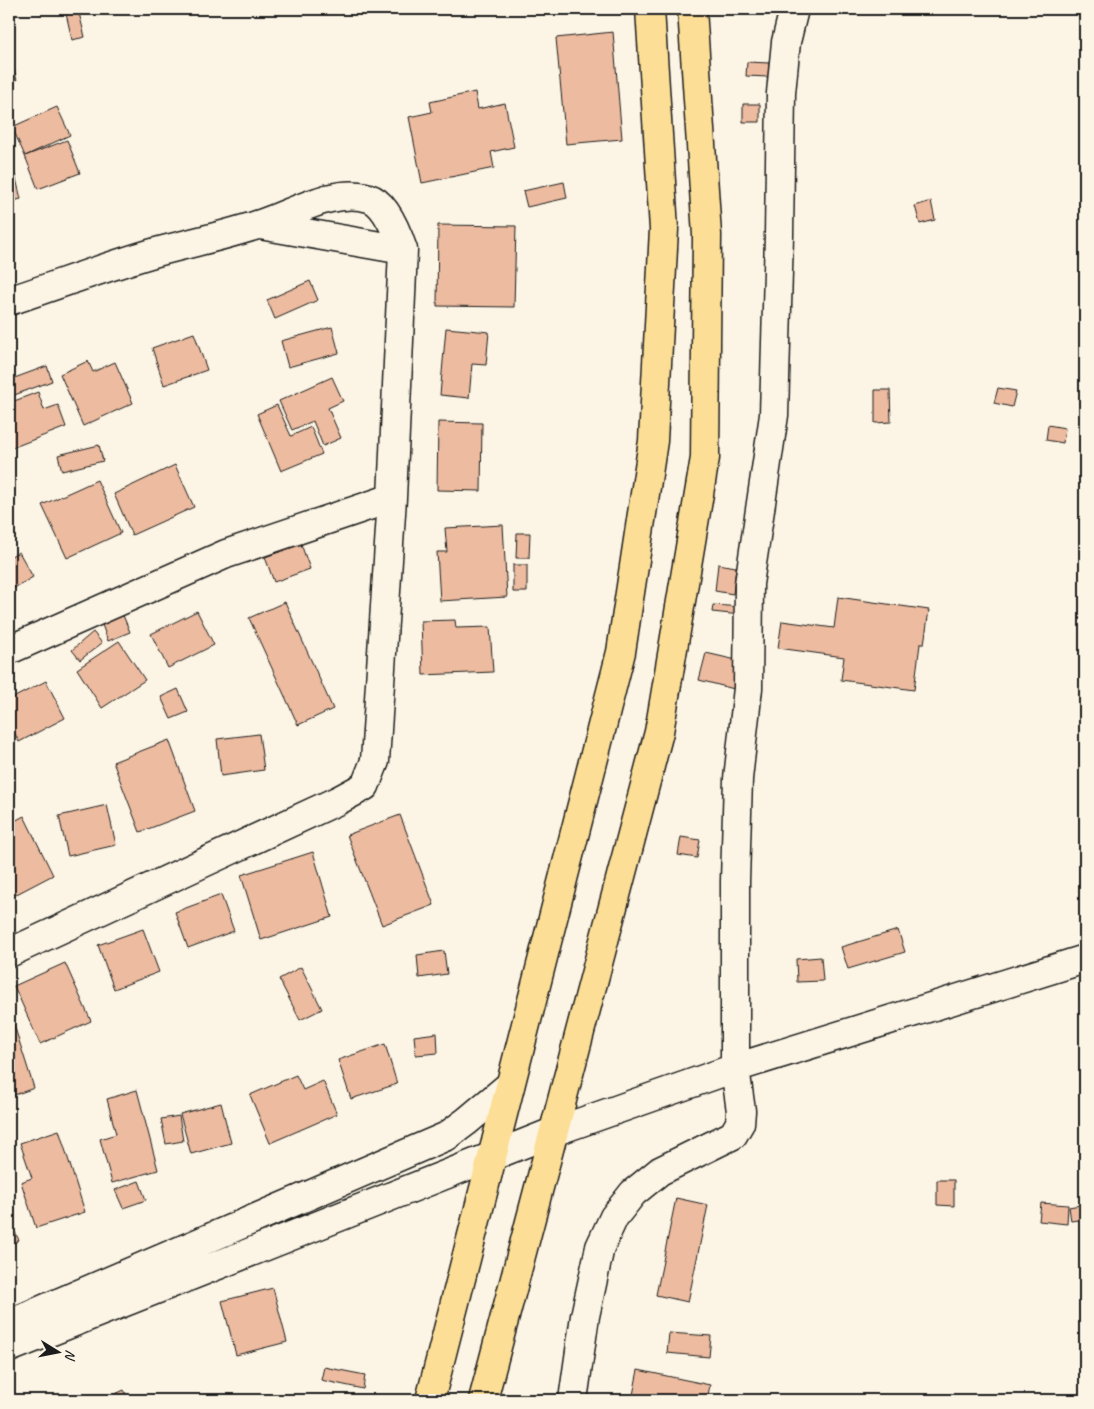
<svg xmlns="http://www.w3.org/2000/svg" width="1094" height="1409" font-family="Caveat,sans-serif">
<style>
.building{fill:#edbb9f;stroke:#1c1c1c}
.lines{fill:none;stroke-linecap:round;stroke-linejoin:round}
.street-casing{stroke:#1c1c1c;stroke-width:31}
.highway-casing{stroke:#1c1c1c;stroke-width:31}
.street{stroke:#fcf5e5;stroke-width:28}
.highway{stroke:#fcde96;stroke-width:28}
</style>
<rect width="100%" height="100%" fill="#fcf5e5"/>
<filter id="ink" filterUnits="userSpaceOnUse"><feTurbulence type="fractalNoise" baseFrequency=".02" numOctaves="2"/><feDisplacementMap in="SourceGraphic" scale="10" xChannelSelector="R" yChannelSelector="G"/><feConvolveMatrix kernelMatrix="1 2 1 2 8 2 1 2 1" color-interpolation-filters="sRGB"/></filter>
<g filter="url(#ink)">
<path class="building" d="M 65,9 L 78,9 L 85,37 L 72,40 Z
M 613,32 L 622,139 L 566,144 L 556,38 Z
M 9,53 L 17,80 L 9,83 Z
M 747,62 L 769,63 L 768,77 L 746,76 Z
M 475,92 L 478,109 L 505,103 L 514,147 L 491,152 L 494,168 L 422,183 L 409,117 L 432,112 L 430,102 Z
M 743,104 L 760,104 L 760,122 L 743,122 Z
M 57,107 L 70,135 L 25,156 L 12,127 Z
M 67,140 L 80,173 L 38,189 L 25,156 Z
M 9,154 L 10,154 L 21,199 L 9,202 Z
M 564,182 L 567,198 L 527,207 L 523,191 Z
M 931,201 L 935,220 L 920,224 L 915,206 Z
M 438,225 L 516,226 L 514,307 L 437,306 Z
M 310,281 L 318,300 L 275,319 L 267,300 Z
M 332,327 L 339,353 L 288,367 L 281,341 Z
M 446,328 L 489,332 L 486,365 L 472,364 L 469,398 L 440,395 Z
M 194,333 L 207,370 L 164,385 L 152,348 Z
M 88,361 L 93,372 L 115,362 L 133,403 L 83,426 L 60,374 Z
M 47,366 L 52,381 L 9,397 L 9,380 Z
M 332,377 L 343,401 L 328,408 L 341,438 L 323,446 L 313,421 L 292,430 L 279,401 Z
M 998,388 L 1016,391 L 1012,407 L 994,403 Z
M 875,390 L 890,390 L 891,422 L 875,423 Z
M 38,392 L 44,410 L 58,405 L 66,427 L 9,449 L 9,403 Z
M 277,405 L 291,436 L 311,427 L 322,454 L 281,471 L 257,414 Z
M 438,422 L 482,423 L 481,491 L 437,490 Z
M 1048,425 L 1065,428 L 1063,443 L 1046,440 Z
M 99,445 L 103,461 L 62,471 L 58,455 Z
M 175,465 L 194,507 L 132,535 L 114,494 Z
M 97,480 L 121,533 L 67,558 L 42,505 Z
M 503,525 L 507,597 L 440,601 L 437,552 L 447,552 L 445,528 Z
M 517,533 L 530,533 L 529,558 L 516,558 Z
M 301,544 L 310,569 L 274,582 L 265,557 Z
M 19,552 L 33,577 L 9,591 L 9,557 Z
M 718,564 L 736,567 L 733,594 L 715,591 Z
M 513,565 L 527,565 L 527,592 L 513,592 Z
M 838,597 L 929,610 L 924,644 L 920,644 L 914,690 L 841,680 L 844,657 L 778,648 L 782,621 L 834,628 Z
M 285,602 L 333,709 L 298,725 L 249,618 Z
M 713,605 L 742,607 L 741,615 L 712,612 Z
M 197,611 L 214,645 L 168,668 L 151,634 Z
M 122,613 L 130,632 L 108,641 L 101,622 Z
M 455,620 L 456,628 L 490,627 L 493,672 L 423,675 L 421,621 Z
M 93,632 L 102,643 L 80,660 L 72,650 Z
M 119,641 L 145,680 L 102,708 L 77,669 Z
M 706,653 L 745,662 L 738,690 L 699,680 Z
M 46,681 L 65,718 L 19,742 L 9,722 L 9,700 Z
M 178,689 L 188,712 L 171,719 L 161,697 Z
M 259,734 L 264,770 L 221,776 L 217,739 Z
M 169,740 L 195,811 L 140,832 L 113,762 Z
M 107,805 L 116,845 L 68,856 L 59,816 Z
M 400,815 L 434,905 L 382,925 L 347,835 Z
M 24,816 L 53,875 L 9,898 L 9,824 Z
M 681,837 L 700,840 L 697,858 L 678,855 Z
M 313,852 L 332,917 L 261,940 L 241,875 Z
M 221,895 L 234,931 L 188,948 L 175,912 Z
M 143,929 L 159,972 L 114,989 L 98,945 Z
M 898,930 L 905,952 L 848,969 L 841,947 Z
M 444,951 L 447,974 L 419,978 L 417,955 Z
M 821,957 L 823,981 L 797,982 L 796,959 Z
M 65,963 L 91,1021 L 40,1044 L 14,986 Z
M 301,967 L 322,1009 L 300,1020 L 279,979 Z
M 9,1009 L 34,1088 L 9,1097 Z
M 437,1033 L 438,1053 L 416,1055 L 414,1036 Z
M 385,1044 L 397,1084 L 351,1099 L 338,1060 Z
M 296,1075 L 303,1090 L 323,1081 L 337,1114 L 270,1143 L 250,1095 Z
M 137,1090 L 158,1170 L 112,1183 L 100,1139 L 116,1134 L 107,1099 Z
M 221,1103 L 231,1143 L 191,1154 L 180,1114 Z
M 179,1116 L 183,1141 L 166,1144 L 161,1119 Z
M 59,1130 L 85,1212 L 36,1228 L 21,1182 L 32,1178 L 20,1143 Z
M 937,1180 L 954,1180 L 954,1206 L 937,1205 Z
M 139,1181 L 146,1200 L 123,1208 L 115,1190 Z
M 676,1198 L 708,1205 L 688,1302 L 656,1295 Z
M 1041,1203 L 1068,1205 L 1067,1224 L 1039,1221 Z
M 1085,1204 L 1085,1219 L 1071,1221 L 1069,1207 Z
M 9,1221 L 19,1240 L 9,1246 Z
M 273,1288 L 287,1342 L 236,1355 L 222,1301 Z
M 669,1333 L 711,1336 L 709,1357 L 667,1353 Z
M 324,1367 L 365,1375 L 363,1389 L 321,1380 Z
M 638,1370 L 710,1385 L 707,1400 L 632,1400 Z
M 124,1390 L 129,1400 L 102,1400 Z"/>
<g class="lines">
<defs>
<path id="street" d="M 260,225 L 403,250
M 9,301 C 57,285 105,267 153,253 C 189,243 225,236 260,224 C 292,214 334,187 369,198 C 386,203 398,235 403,250 L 392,498 L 375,761 L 365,786 L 339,800 L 9,953
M 9,650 L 226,554 L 392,498
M 9,1324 L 447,1136 L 467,1121 L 510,1085
M 9,1348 L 553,1132 L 735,1068 L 1085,959
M 573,1400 L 585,1316 L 600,1247 L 614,1217 L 633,1193 L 660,1171 L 733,1135 L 740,1123 L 741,1111 L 735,1068 L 735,881 L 738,779 L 748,688 L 749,584 L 774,415 L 779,235 L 781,93 L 786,42 L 794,9"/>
<path id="highway" d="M 430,1400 L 621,652 L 653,441 L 664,229 L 650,9
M 483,1400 L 659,732 L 705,458 L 707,235 L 692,9"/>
</defs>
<use href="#street" class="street-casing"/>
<use href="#highway" class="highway-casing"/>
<use href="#street" class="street"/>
<use href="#highway" class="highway"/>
</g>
</g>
<rect width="1094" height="1409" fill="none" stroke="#fcf5e5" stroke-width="30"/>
<rect x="15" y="15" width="1064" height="1379" fill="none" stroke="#1c1c1c" stroke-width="2" filter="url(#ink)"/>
<g transform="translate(58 1352) rotate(100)" stroke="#fcf5e5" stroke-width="4" paint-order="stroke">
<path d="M0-4L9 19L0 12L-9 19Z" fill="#1c1c1c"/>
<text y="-8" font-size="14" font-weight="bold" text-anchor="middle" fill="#1c1c1c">N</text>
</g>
</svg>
